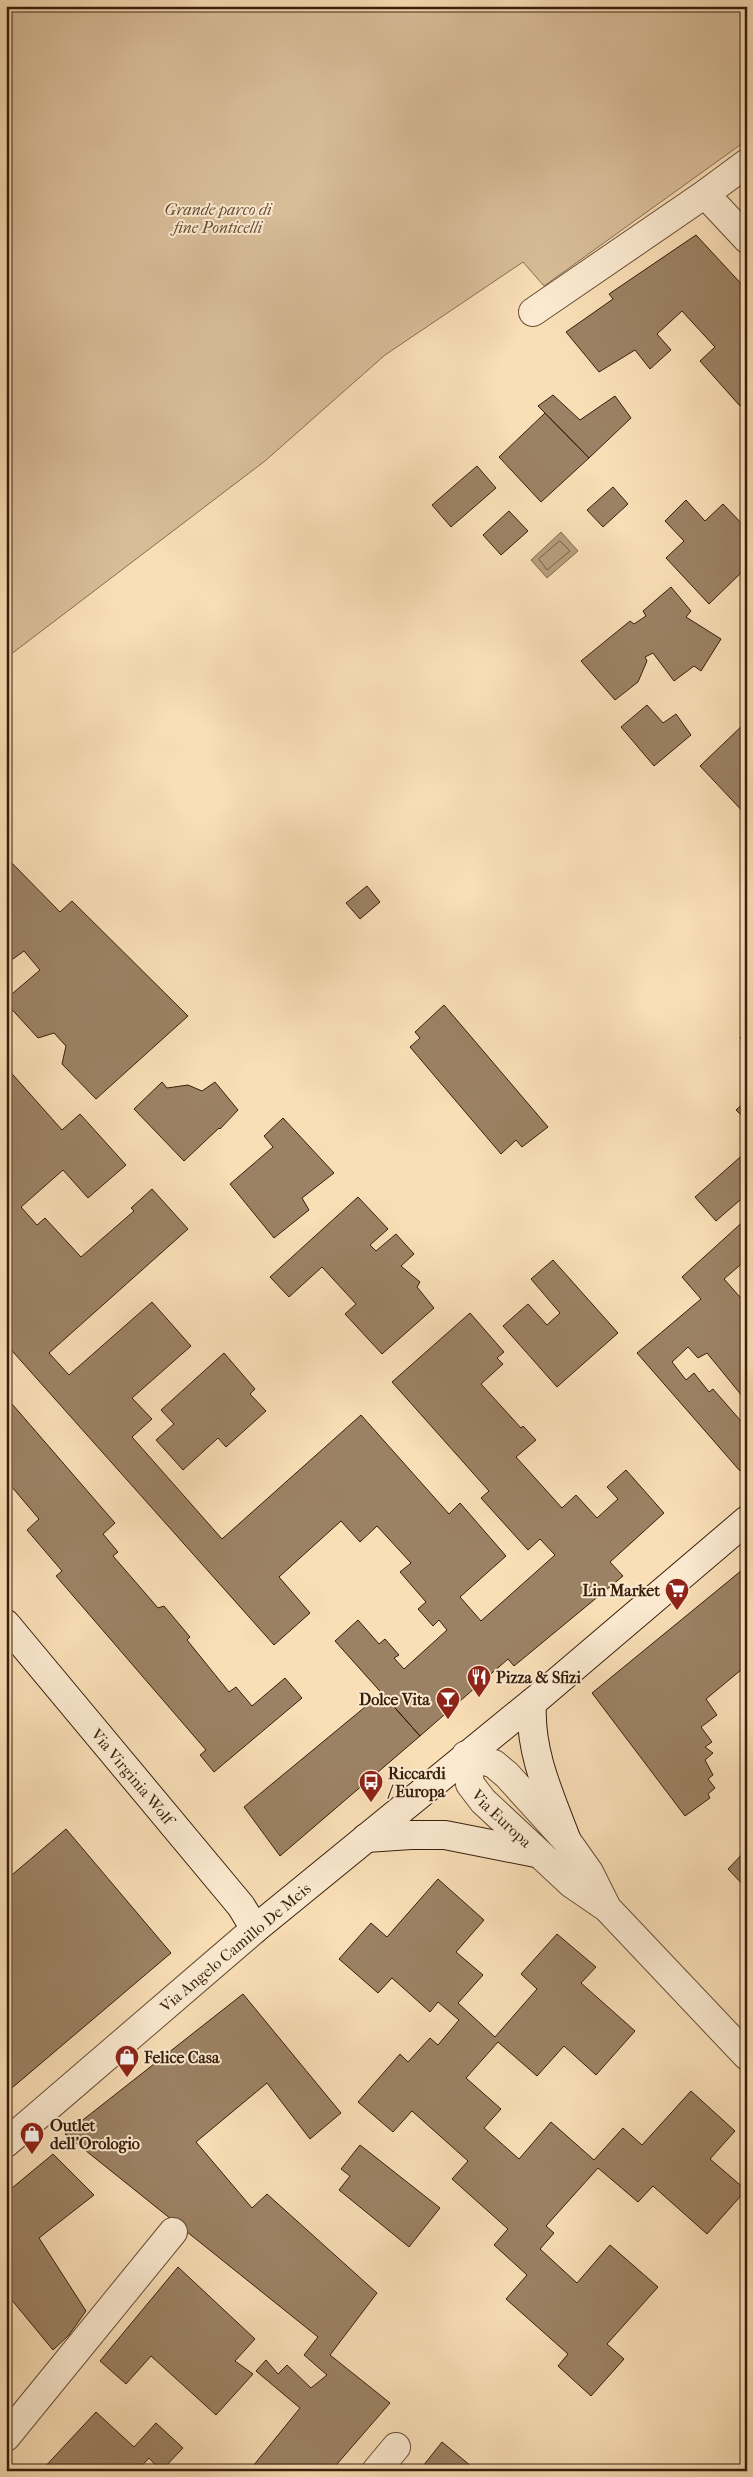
<svg xmlns="http://www.w3.org/2000/svg" width="753" height="2477" font-family="'IM FELL French Canon',serif">
<style>
.green{fill:#d8bd99;stroke:#886e52}
.water{fill:#b79d7c;stroke:#846a4f}
.lines{fill:none;stroke-linecap:round;stroke-linejoin:round}
.shore{stroke:#785e44;stroke-width:1}
.building{fill:#9c8264;stroke:#381e0b}
.minor-casing{stroke:#684e36;stroke-width:30}
.tertiary-casing{stroke:#684e36;stroke-width:30}
.secondary-casing{stroke:#381e0b;stroke-width:30}
.minor{stroke:#fbead0;stroke-width:28}
.tertiary{stroke:#fbead0;stroke-width:28}
.secondary{stroke:#fbead0;stroke-width:28}
.labels{text-anchor:middle;stroke-width:4;stroke-linejoin:round;paint-order:stroke}
.park-label{font-size:16px;font-style:italic;fill:#684e36;stroke:#fbead0}
.poi-label{font-size:16px;font-weight:bold;fill:#381e0b;stroke:#fbead0;text-anchor:start}
.street-label{font-size:16px;fill:#381e0b;stroke:#fbead0}
</style>
<rect width="100%" height="100%" fill="#f9deb6"/>
<filter id="stains"><feTurbulence type="fractalNoise" baseFrequency=".004" numOctaves="4"/><feColorMatrix values="0 0 0 0 .2 0 0 0 0 .09 0 0 0 0 .02 0 0 0 .5 -.17"/></filter>
<radialGradient id="worn" r=".72"><stop offset=".6" stop-color="#630" stop-opacity="0"/><stop offset="1" stop-color="#630" stop-opacity=".3"/></radialGradient>
<path class="green" d="M 6,6 L 747,6 L 747,140 L 544,286 L 523,262 L 385,355 L 265,461 L 6,658 Z"/>
<path class="water" d="M 561,532 L 578,551 L 547,578 L 531,560 Z"/>
<g class="lines">
<path class="shore" d="M 560,541 L 570,551 L 547,570 L 539,559 Z"/>
</g>
<path class="building" d="M 696,235 L 747,290 L 747,400 L 740,406 L 700,361 L 715,347 L 682,311 L 657,334 L 671,350 L 650,369 L 635,350 L 599,372 L 566,332 L 613,299 L 609,294 Z
M 553,395 L 580,420 L 615,396 L 631,418 L 589,458 L 538,406 Z
M 545,413 L 589,458 L 541,502 L 499,457 Z
M 477,466 L 496,488 L 451,527 L 432,505 Z
M 613,487 L 628,504 L 603,527 L 587,510 Z
M 686,500 L 705,521 L 723,504 L 747,529 L 747,571 L 745,569 L 709,604 L 666,558 L 684,541 L 665,521 Z
M 509,511 L 528,531 L 501,555 L 483,535 Z
M 671,587 L 691,611 L 686,617 L 721,639 L 701,671 L 694,666 L 674,681 L 653,653 L 645,657 L 647,661 L 638,682 L 615,700 L 581,661 L 630,621 L 634,624 L 646,616 L 643,611 Z
M 647,705 L 663,723 L 676,714 L 691,735 L 654,766 L 621,727 Z
M 746,722 L 747,723 L 747,816 L 700,766 Z
M 6,857 L 60,912 L 72,901 L 188,1016 L 96,1099 L 62,1064 L 66,1046 L 54,1033 L 38,1038 L 6,1003 L 6,999 L 40,970 L 24,951 L 6,964 Z
M 367,886 L 380,902 L 360,919 L 346,903 Z
M 444,1005 L 548,1127 L 522,1147 L 516,1140 L 501,1154 L 410,1047 L 420,1038 L 415,1032 Z
M 747,1032 L 747,1046 L 740,1038 Z
M 6,1067 L 62,1130 L 80,1114 L 126,1165 L 88,1198 L 63,1170 L 21,1207 L 37,1225 L 45,1218 L 81,1257 L 134,1211 L 131,1208 L 152,1189 L 188,1229 L 49,1353 L 69,1375 L 152,1302 L 191,1346 L 132,1398 L 152,1419 L 132,1437 L 222,1539 L 361,1415 L 449,1514 L 460,1503 L 506,1556 L 460,1597 L 481,1621 L 555,1555 L 540,1539 L 528,1550 L 481,1498 L 489,1491 L 392,1382 L 470,1313 L 504,1352 L 497,1358 L 503,1364 L 481,1384 L 521,1428 L 523,1426 L 536,1440 L 516,1457 L 562,1508 L 576,1495 L 597,1518 L 618,1499 L 607,1487 L 626,1470 L 664,1513 L 610,1562 L 623,1576 L 514,1666 L 508,1659 L 420,1736 L 335,1641 L 358,1620 L 379,1644 L 385,1639 L 399,1655 L 394,1658 L 404,1669 L 447,1630 L 439,1620 L 433,1626 L 418,1609 L 426,1602 L 400,1572 L 411,1563 L 377,1526 L 360,1542 L 341,1521 L 279,1577 L 310,1613 L 274,1645 L 6,1344 L 6,1181 L 8,1180 L 6,1178 Z
M 162,1082 L 167,1088 L 188,1085 L 202,1091 L 215,1082 L 238,1110 L 220,1129 L 219,1128 L 184,1161 L 134,1109 Z
M 747,1100 L 747,1121 L 736,1110 Z
M 283,1118 L 334,1173 L 302,1198 L 309,1210 L 274,1238 L 230,1184 L 273,1147 L 264,1136 Z
M 747,1151 L 747,1194 L 716,1221 L 695,1197 Z
M 358,1197 L 388,1229 L 370,1245 L 376,1251 L 396,1234 L 414,1254 L 401,1266 L 420,1282 L 417,1287 L 434,1308 L 382,1354 L 345,1314 L 356,1304 L 322,1267 L 289,1297 L 270,1277 Z
M 747,1218 L 747,1259 L 724,1279 L 747,1305 L 747,1402 L 707,1353 L 698,1358 L 688,1347 L 672,1362 L 686,1380 L 694,1373 L 709,1392 L 713,1389 L 747,1428 L 747,1465 L 740,1471 L 637,1353 L 701,1299 L 682,1277 Z
M 553,1260 L 618,1333 L 557,1387 L 503,1326 L 528,1304 L 547,1325 L 560,1313 L 531,1279 Z
M 224,1353 L 255,1389 L 250,1394 L 266,1411 L 226,1447 L 218,1438 L 183,1470 L 156,1440 L 174,1424 L 161,1410 Z
M 6,1397 L 115,1523 L 103,1534 L 118,1552 L 113,1556 L 158,1608 L 164,1606 L 190,1637 L 187,1640 L 229,1692 L 236,1687 L 252,1706 L 285,1678 L 302,1698 L 214,1772 L 200,1755 L 206,1750 L 56,1576 L 62,1571 L 27,1530 L 39,1519 L 6,1480 Z
M 747,1566 L 747,1665 L 706,1699 L 717,1715 L 701,1727 L 712,1742 L 705,1747 L 713,1753 L 705,1760 L 713,1775 L 708,1779 L 715,1788 L 708,1794 L 710,1798 L 685,1816 L 592,1693 Z
M 382,1693 L 420,1736 L 280,1856 L 244,1807 Z
M 66,1829 L 171,1953 L 6,2093 L 6,1880 Z
M 747,1849 L 747,1889 L 728,1869 Z
M 438,1879 L 484,1920 L 456,1952 L 483,1975 L 458,2003 L 495,2037 L 537,1989 L 521,1974 L 557,1934 L 596,1967 L 581,1983 L 635,2031 L 596,2075 L 564,2046 L 537,2076 L 498,2042 L 466,2078 L 501,2109 L 484,2128 L 519,2159 L 551,2122 L 594,2160 L 623,2128 L 642,2145 L 691,2091 L 735,2131 L 710,2159 L 746,2190 L 707,2234 L 653,2186 L 638,2202 L 598,2168 L 546,2226 L 554,2233 L 540,2249 L 577,2283 L 610,2245 L 658,2287 L 607,2344 L 624,2359 L 591,2396 L 558,2366 L 568,2354 L 506,2299 L 527,2275 L 494,2245 L 508,2229 L 452,2179 L 468,2161 L 412,2111 L 393,2132 L 358,2102 L 400,2054 L 408,2062 L 430,2038 L 438,2045 L 459,2020 L 438,2002 L 430,2012 L 392,1978 L 378,1993 L 339,1959 L 371,1923 L 387,1937 Z
M 243,1994 L 341,2113 L 310,2139 L 267,2083 L 196,2142 L 252,2208 L 267,2194 L 377,2293 L 330,2355 L 390,2403 L 331,2471 L 249,2471 L 300,2408 L 256,2371 L 266,2360 L 278,2374 L 287,2365 L 311,2388 L 327,2375 L 304,2355 L 318,2337 L 65,2134 Z
M 360,2145 L 440,2208 L 409,2247 L 339,2190 L 350,2176 L 341,2169 Z
M 53,2154 L 94,2195 L 39,2238 L 86,2311 L 69,2335 L 53,2350 L 6,2293 L 6,2193 Z
M 178,2267 L 255,2339 L 235,2361 L 253,2374 L 216,2415 L 151,2356 L 126,2384 L 100,2361 Z
M 96,2412 L 134,2447 L 156,2423 L 183,2448 L 161,2471 L 149,2458 L 137,2471 L 41,2471 Z
M 442,2442 L 477,2471 L 419,2471 Z"/>
<g class="lines">
<defs>
<path id="minor" d="M 705,194 L 747,239
M 533,312 L 705,194 L 747,163
M 6,2437 L 173,2232
M 376,2471 L 396,2447"/>
<g id="tertiary">
<path id="s1" d="M 607,1908 L 589,1872 L 567,1841 L 507,1775 L 494,1764 L 466,1755 L 470,1784 L 483,1801 L 572,1884 L 607,1908 L 747,2056"/>
<path d="M 6,2143 L 255,1929"/>
</g>
<g id="secondary">
<path id="s2" d="M 6,1624 L 241,1906 L 255,1929 L 539,1697 L 747,1520"/>
<path d="M 532,1703 C 529,1752 550,1796 567,1841"/>
<path d="M 366,1838 L 411,1835 L 445,1835 L 536,1853"/>
</g>
</defs>
<use href="#minor" class="minor-casing"/>
<use href="#tertiary" class="tertiary-casing"/>
<use href="#secondary" class="secondary-casing"/>
<use href="#minor" class="minor"/>
<use href="#tertiary" class="tertiary"/>
<use href="#secondary" class="secondary"/>
</g>
<defs>
<symbol id="supermarket-pin" viewBox="-11 -11 22 30"><path d="M0 17L-7.5 6A9.5 9.5 0 1 1 7.5 6Z" fill="#8f2418" stroke="#fbead0"/><path d="M-6-5.5h2.5l.6 2H6L4.5 2H-2.5L-4.4-4H-6ZM-1.5 3.2a1.3 1.3 0 1 0 .1 0ZM3 3.2a1.3 1.3 0 1 0 .1 0Z" fill="#fff"/></symbol>
<symbol id="restaurant-pin" viewBox="-11 -11 22 30"><path d="M0 17L-7.5 6A9.5 9.5 0 1 1 7.5 6Z" fill="#8f2418" stroke="#fbead0"/><path d="M-5-6h1v4h1v-4h1v4h1v-4h1v5L-1.5 .5V6h-2V.5L-5-1ZM5-6V6H3V1.5H1.5Q1.5-4 5-6Z" fill="#fff"/></symbol>
<symbol id="bar-pin" viewBox="-11 -11 22 30"><path d="M0 17L-7.5 6A9.5 9.5 0 1 1 7.5 6Z" fill="#8f2418" stroke="#fbead0"/><path d="M-6-5H6L.8 .8V4.5H3.5V6h-7V4.5H-.8V.8Z" fill="#fff"/></symbol>
<symbol id="bus-pin" viewBox="-11 -11 22 30"><path d="M0 17L-7.5 6A9.5 9.5 0 1 1 7.5 6Z" fill="#8f2418" stroke="#fbead0"/><path d="M-5-6H5V4H4V6H2V4H-2V6H-4V4H-5ZM-3.5-4V0h7V-4ZM-3.5 1.2v1.5H-2V1.2ZM2 1.2v1.5H3.5V1.2Z" fill="#fff"/></symbol>
<symbol id="shop-pin" viewBox="-11 -11 22 30"><path d="M0 17L-7.5 6A9.5 9.5 0 1 1 7.5 6Z" fill="#8f2418" stroke="#fbead0"/><path d="M-5-2.5h2.3a2.7 3.5 0 0 1 5.4 0H5L5.5 6h-11ZM-1.5-2.5h3a1.5 2.3 0 0 0-3 0Z" fill="#fff"/></symbol>
</defs>
<g fill-rule="evenodd">
<use href="#supermarket-pin" x="663" y="1576" width="28" height="38"/>
<use href="#restaurant-pin" x="465" y="1663" width="28" height="38"/>
<use href="#bar-pin" x="434" y="1685" width="28" height="38"/>
<use href="#bus-pin" x="357" y="1768" width="28" height="38"/>
<use href="#shop-pin" x="113" y="2043" width="28" height="38"/>
<use href="#shop-pin" x="18" y="2120" width="28" height="38"/>
</g>
<g class="labels">
<g class="park-label">
<text x="218" y="215">Grande parco di<tspan x="218" dy="18">fine Ponticelli</tspan></text>
</g>
<g class="poi-label">
<text x="660" y="1596" text-anchor="end">Lin Market</text>
<text x="496" y="1683">Pizza &amp; Sfizi</text>
<text x="430" y="1705" text-anchor="end">Dolce Vita</text>
<text x="388" y="1779">Riccardi<tspan x="388" dy="18">/ Europa</tspan></text>
<text x="144" y="2063">Felice Casa</text>
<text x="50" y="2131">Outlet<tspan x="50" dy="18">dell'Orologio</tspan></text>
</g>
<g class="street-label">
<text dy="6" stroke="none"><textPath href="#s2" startOffset="198">Via Virginia Wolf</textPath></text>
<text dy="6" stroke="none"><textPath href="#s1" startOffset="290">Via Europa</textPath></text>
<text transform="translate(235 1947) rotate(-40)" y="6">Via Angelo Camillo De Meis</text>
</g>
</g>
<rect width="753" height="2477" fill="none" stroke="#f9deb6" stroke-width="25"/>
<rect x="8" y="8" width="738" height="2462" fill="none" stroke="#381e0b" stroke-width="2.5"/>
<rect x="12" y="12" width="728" height="2452" fill="none" stroke="#381e0b"/>
<rect width="100%" height="100%" filter="url(#stains)"/>
<rect width="100%" height="100%" fill="url(#worn)"/>
</svg>
